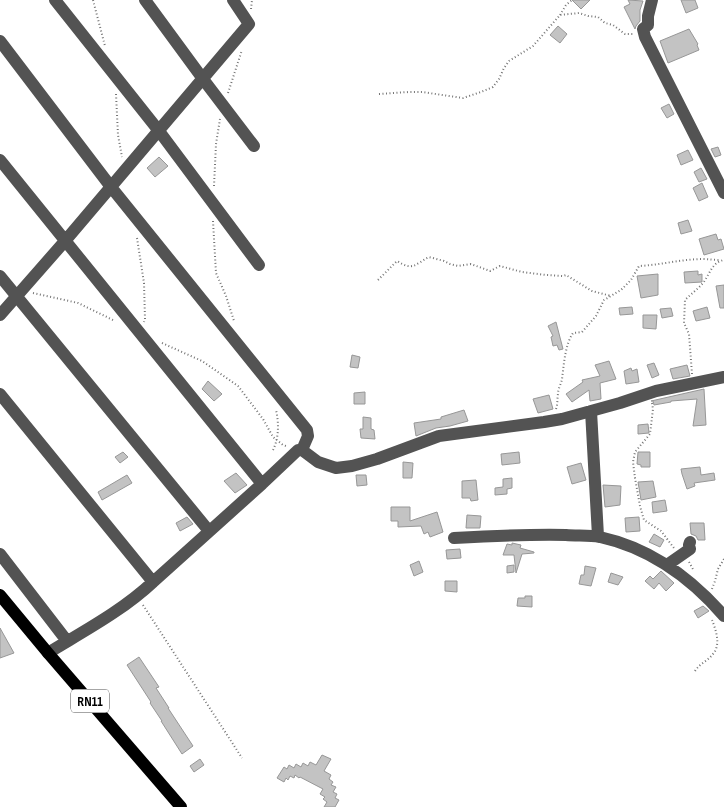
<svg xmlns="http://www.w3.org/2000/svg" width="724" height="807" font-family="'Sofia Sans Condensed',sans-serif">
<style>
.building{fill:#c3c3c3;stroke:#979797}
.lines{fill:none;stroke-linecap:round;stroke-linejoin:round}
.path{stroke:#757575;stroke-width:2;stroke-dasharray:1 2.5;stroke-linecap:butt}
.minor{stroke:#535353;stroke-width:12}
.major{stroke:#000;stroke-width:12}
.labels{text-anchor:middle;stroke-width:5;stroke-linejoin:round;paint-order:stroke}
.shield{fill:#fff;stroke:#4c4c4c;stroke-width:1}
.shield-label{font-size:14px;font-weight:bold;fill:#000}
</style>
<rect width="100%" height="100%" fill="#fff"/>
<path class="building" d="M 572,0 L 590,0 L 581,9 Z
M 628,0 L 643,1 L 640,10 L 640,21 L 636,26 L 635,29 L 624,7 L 630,4 Z
M 681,0 L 695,0 L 698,8 L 686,13 Z
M 558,26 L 567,34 L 560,43 L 550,35 Z
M 689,29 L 698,44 L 697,45 L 699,50 L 668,63 L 660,41 Z
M 669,104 L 674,114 L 667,118 L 661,108 Z
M 718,147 L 721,155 L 715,157 L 711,149 Z
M 688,150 L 693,160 L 681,165 L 677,155 Z
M 159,157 L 168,166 L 155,177 L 147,168 Z
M 701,168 L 707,179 L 699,182 L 694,172 Z
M 702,183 L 708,197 L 699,201 L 693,188 Z
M 688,220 L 692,231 L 681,234 L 678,223 Z
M 716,234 L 718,240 L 721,239 L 724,249 L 704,255 L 699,239 Z
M 698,271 L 698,275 L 702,274 L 702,282 L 685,283 L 684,272 Z
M 658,274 L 658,295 L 641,298 L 637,276 Z
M 724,285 L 724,308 L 720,308 L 716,286 Z
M 632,307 L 633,314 L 620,315 L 619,308 Z
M 707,307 L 710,318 L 696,321 L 693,311 Z
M 671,308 L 673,316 L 662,318 L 660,309 Z
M 643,315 L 657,315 L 656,329 L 643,328 Z
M 556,322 L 563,349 L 559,350 L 557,345 L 553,346 L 551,337 L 553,336 L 548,326 Z
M 352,355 L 360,357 L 358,368 L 350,367 Z
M 609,361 L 616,379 L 600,383 L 601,399 L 590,401 L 589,390 L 572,402 L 566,394 L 583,382 L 582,380 L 600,376 L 595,365 Z
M 654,363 L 659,375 L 652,378 L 647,365 Z
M 687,365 L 690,376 L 673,379 L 670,369 Z
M 631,368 L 632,371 L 637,369 L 639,382 L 626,384 L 624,371 Z
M 208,381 L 222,394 L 214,401 L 202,389 Z
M 704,389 L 706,425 L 693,426 L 697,399 L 671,401 L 671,402 L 654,405 L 653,401 L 651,401 Z
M 365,392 L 365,404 L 354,404 L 354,393 Z
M 549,395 L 553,409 L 538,413 L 533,399 Z
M 464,410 L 468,421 L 450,426 L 436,428 L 416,436 L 414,423 L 441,419 L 441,417 Z
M 363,417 L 371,418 L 371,429 L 374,430 L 375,439 L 361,438 L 360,429 L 363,429 Z
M 648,424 L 649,433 L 638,434 L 638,425 Z
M 123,452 L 128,457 L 120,463 L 115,457 Z
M 519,452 L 520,463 L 502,465 L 501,454 Z
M 638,452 L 650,452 L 650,467 L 641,467 L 641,465 L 637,464 Z
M 403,462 L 413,463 L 412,478 L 403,478 Z
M 581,463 L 586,480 L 572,484 L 567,467 Z
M 700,467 L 701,475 L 714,473 L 715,480 L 694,483 L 695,486 L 687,489 L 682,474 L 681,469 Z
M 236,473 L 247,485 L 235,493 L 224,481 Z
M 127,475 L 132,483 L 102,500 L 98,492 Z
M 356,475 L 366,475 L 367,485 L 357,486 Z
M 512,478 L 512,488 L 507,489 L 507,494 L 495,495 L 495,488 L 503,487 L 503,479 Z
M 476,480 L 478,500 L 471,501 L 470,498 L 462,498 L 462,481 Z
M 653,481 L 656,497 L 641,500 L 638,482 Z
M 603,485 L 621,486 L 620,505 L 605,507 Z
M 665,500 L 667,511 L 653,513 L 652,502 Z
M 391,507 L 410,507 L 410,521 L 437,512 L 443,532 L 430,537 L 428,532 L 424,534 L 421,526 L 398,527 L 398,521 L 391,521 Z
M 467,515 L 481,516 L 480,528 L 466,528 Z
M 187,517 L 193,524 L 180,531 L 176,523 Z
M 639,517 L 640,531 L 626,532 L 625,518 Z
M 690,523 L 704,523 L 705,540 L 698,540 L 696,536 L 691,534 Z
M 654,534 L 664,540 L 660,547 L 649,542 Z
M 512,543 L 521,545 L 520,548 L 534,552 L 534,553 L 522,554 L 516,573 L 514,555 L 503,555 L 507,544 L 512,545 Z
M 460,549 L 461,558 L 447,559 L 446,550 Z
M 419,561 L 423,572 L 414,576 L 410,565 Z
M 514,565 L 514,572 L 507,573 L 507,566 Z
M 585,566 L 596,568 L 591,586 L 579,584 L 581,575 L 584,575 Z
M 661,571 L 674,583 L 666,591 L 659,583 L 654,589 L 645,581 L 650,576 L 653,579 Z
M 611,573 L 623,577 L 618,585 L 608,582 Z
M 445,581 L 457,581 L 457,592 L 445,591 Z
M 525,596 L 532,596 L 532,607 L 517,606 L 518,598 L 525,598 Z
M 703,606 L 709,611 L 698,618 L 694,611 Z
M 0,628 L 14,653 L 0,658 Z
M 139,657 L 159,687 L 156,688 L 169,708 L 168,708 L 193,746 L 182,754 L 161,721 L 162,721 L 150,703 L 151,702 L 127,665 Z
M 322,755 L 331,759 L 324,771 L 331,775 L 329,779 L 333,782 L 331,785 L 336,787 L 333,792 L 337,794 L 335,798 L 339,800 L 335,807 L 324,807 L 327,802 L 323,799 L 325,797 L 320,794 L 323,789 L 300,777 L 299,778 L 295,775 L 294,778 L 290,776 L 288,780 L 286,778 L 284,782 L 277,778 L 284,767 L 287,769 L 289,765 L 294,768 L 296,764 L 301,767 L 303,763 L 308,766 L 310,762 L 316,765 Z
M 200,759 L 204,765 L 194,772 L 190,766 Z"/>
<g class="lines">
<path class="path" d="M 93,0 L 105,46
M 251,9 L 252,0
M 560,15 L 566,5 L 572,0
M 228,93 L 242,50
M 116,94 L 118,135 L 122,157
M 379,94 L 409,92 L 422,92 L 463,98 L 481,92 L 493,87 L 499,79 L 504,68 L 509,61 L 533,46 L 560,15 L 579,13 L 588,16 L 598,17 L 605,23 L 613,25 L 625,34 L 633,34
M 214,186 L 216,144 L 220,119
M 213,221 L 216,273 L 226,296 L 234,321
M 137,238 L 144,283 L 145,319 L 144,322
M 378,280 L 397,261 C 413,271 414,265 429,257 L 444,261 L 450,264 L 458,266 L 471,264 L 490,271 L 500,266 L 522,272 L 546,275 L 563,276 L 566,275 L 592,291 L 611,296
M 33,293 L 78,303 L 115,321
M 162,343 L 202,361 L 238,386 L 263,419 L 273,437 L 283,445 L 286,446
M 692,374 L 689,334 L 684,323 L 685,300 C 691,294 698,289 703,283 C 710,274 712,262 724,260
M 652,403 L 653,409 L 650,434 L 635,452 L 633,462 L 635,478 L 640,506 L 644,520 L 661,531 L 674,548
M 556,409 C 558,404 557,399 558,394 C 558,389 561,384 562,379 C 564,364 565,345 573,333 L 582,332 L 596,316 L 604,300 L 621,290 L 631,280 L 639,266 C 661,265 682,259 703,259 C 709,259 714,260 719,260
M 273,450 C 279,438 279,423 276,410
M 689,562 L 694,571
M 712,589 L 715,581 L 718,569 L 724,559
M 143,605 L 242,758
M 695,671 C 700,663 708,661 713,654 C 721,645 716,630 712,620"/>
<path class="minor" d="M 55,0 L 159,131 L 259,265
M 145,0 L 203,79 L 254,146
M 652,0 L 648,16 L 648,25 L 643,29 L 645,37 L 724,193
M 0,41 L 111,187 L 307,430 L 308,436 L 302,450
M 0,160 L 262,484
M 0,276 L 209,531
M 0,315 L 65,241 L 249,24 L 233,0
M 0,394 L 153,582 C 122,611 84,631 48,653
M 591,411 L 598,536
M 454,538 C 491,536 529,534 566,535 C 577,536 589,535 600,537 C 650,548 691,578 724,616
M 0,554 L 67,641
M 667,565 L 690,549 L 689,545 L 690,542
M 153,582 L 262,484 L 298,450 L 302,450 L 318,462 L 336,468 L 352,466 L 377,459 L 439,436 L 544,422 L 562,419 L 620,403 L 656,391 L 724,377"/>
<path class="major" d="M 0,595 L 48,653 L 181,807"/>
</g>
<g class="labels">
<rect class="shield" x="71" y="689.5" width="38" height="23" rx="4"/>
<g class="shield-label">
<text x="90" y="706">RN11</text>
</g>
</g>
</svg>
